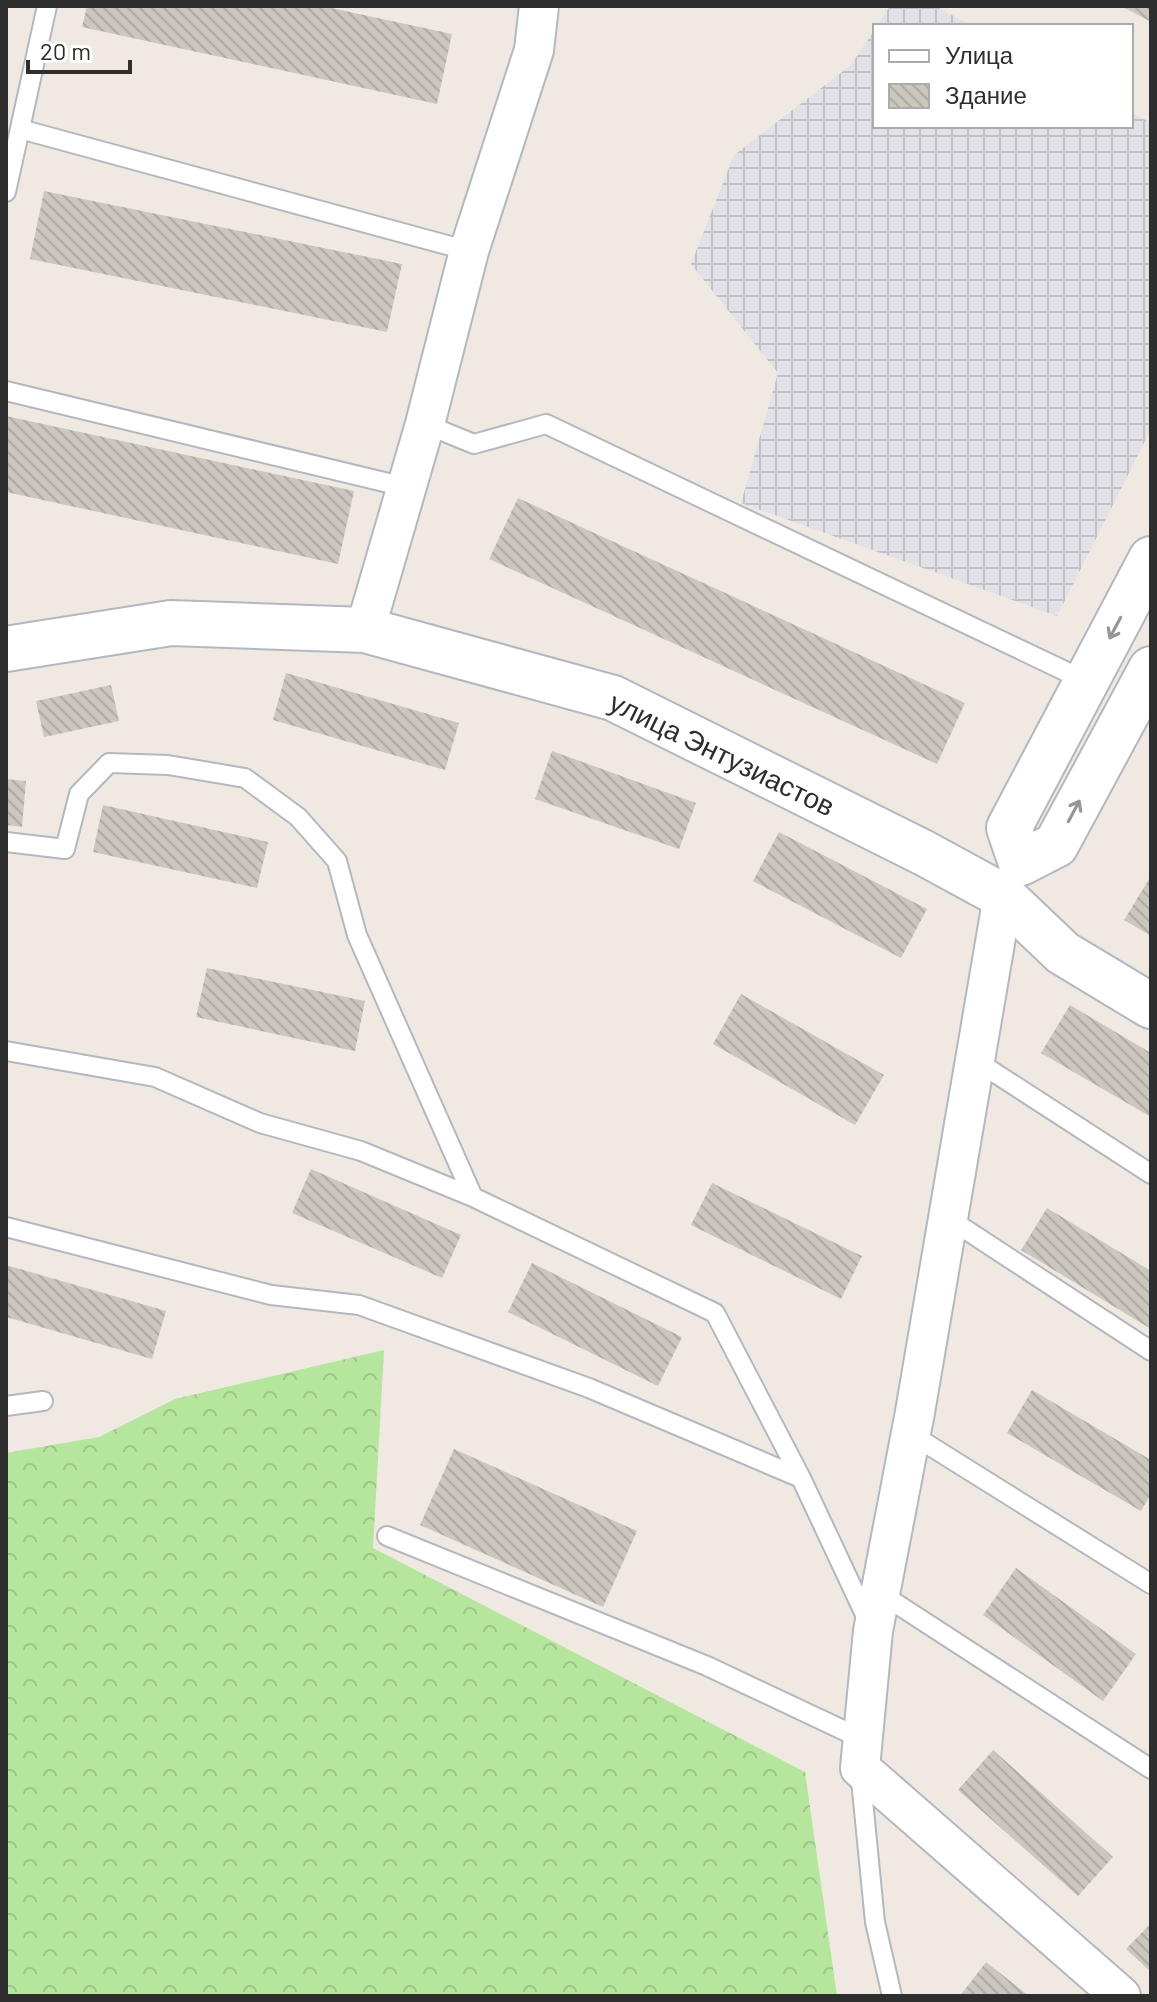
<svg xmlns="http://www.w3.org/2000/svg" width="1157" height="2002" font-family="Barlow,sans-serif">
<style>
.industrial{fill:url(#industrial-grid)}
.forest{fill:url(#forest-crowns)}
.building{fill:url(#building-back-hatch)}
.lines{fill:none;stroke-linecap:round;stroke-linejoin:round}
.lane-casing{stroke:#b4b7c1;stroke-width:22}
.street-casing{stroke:#b4b7c1;stroke-width:42}
.secondary-casing{stroke:#b4b7c1;stroke-width:48}
.lane{stroke:#fff;stroke-width:18}
.street{stroke:#fff;stroke-width:38}
.secondary{stroke:#fff;stroke-width:44}
.oneway{stroke:#969696}
.labels{text-anchor:middle;stroke-width:6;stroke-linejoin:round;paint-order:stroke}
.street-label{font-size:28px;fill:#2e2e2e;stroke:#fff}
</style>
<defs>
<pattern id="industrial-grid" width="8" height="8" patternUnits="userSpaceOnUse" patternTransform="scale(2)"><rect width="8" height="8" fill="#e3e1e8"/><path d="M0 4h8M4 0v8" fill="none" stroke="#c3c1c7"/></pattern>
<pattern id="forest-crowns" width="20" height="18" patternUnits="userSpaceOnUse" patternTransform="scale(2)"><rect width="20" height="18" fill="#b6e59e"/><path d="M2 6a3 3 0 1 1 6 0M12 15a3 3 0 1 1 6 0" fill="none" stroke="#9dc588"/></pattern>
<pattern id="building-back-hatch" width="6" height="6" patternUnits="userSpaceOnUse" patternTransform="scale(2)"><rect width="6" height="6" fill="#cbc7bf"/><path d="M-1 5l2 2M0 0l6 6M5-1l2 2" fill="none" stroke="#afaba4"/></pattern>
</defs>
<rect width="100%" height="100%" fill="#efe9e1"/>
<path class="industrial" d="M 890,6 L 935,6 L 972,26 L 877,26 Z
M 875,29 L 875,126 L 1131,126 L 1131,112 L 1151,123 L 1151,429 L 1057,616 L 741,503 L 778,373 L 691,264 L 734,155 L 851,65 Z"/>
<path class="forest" d="M 384,1350 L 373,1548 L 805,1772 L 837,1996 L 6,1996 L 6,1453 L 99,1437 L 175,1399 Z"/>
<path class="building" d="M 87,6 L 322,6 L 452,34 L 437,104 L 82,27 Z
M 1121,6 L 1151,6 L 1151,22 Z
M 44,191 L 402,264 L 387,332 L 30,259 Z
M 6,416 L 354,491 L 338,564 L 6,492 Z
M 518,498 L 965,703 L 937,764 L 489,559 Z
M 286,673 L 459,723 L 445,770 L 273,720 Z
M 111,685 L 119,721 L 44,737 L 36,701 Z
M 552,751 L 696,803 L 679,849 L 535,799 Z
M 6,779 L 26,781 L 22,827 L 6,825 Z
M 103,805 L 268,842 L 257,888 L 93,852 Z
M 779,832 L 927,909 L 901,958 L 753,881 Z
M 1151,876 L 1151,936 L 1124,920 Z
M 207,968 L 365,1001 L 355,1051 L 196,1017 Z
M 741,994 L 884,1075 L 855,1125 L 713,1044 Z
M 1070,1005 L 1151,1053 L 1151,1117 L 1041,1053 Z
M 311,1169 L 461,1235 L 442,1278 L 292,1213 Z
M 712,1183 L 862,1256 L 841,1299 L 691,1225 Z
M 1047,1208 L 1151,1271 L 1151,1329 L 1021,1250 Z
M 532,1263 L 682,1337 L 658,1386 L 508,1312 Z
M 6,1265 L 166,1311 L 152,1359 L 6,1317 Z
M 1032,1390 L 1151,1460 L 1151,1494 L 1141,1511 L 1007,1433 Z
M 454,1449 L 637,1531 L 603,1607 L 420,1525 Z
M 1016,1568 L 1136,1654 L 1103,1701 L 983,1615 Z
M 993,1750 L 1113,1857 L 1078,1896 L 958,1790 Z
M 1151,1923 L 1151,1972 L 1126,1949 Z
M 986,1962 L 1029,1996 L 960,1996 Z"/>
<g class="lines">
<defs>
<path id="lane" d="M 20,129 L 469,251
M 6,192 L 47,6
M 6,391 L 405,487
M 425,424 L 474,444 L 546,424 L 1086,681
M 6,842 L 65,849 L 79,794 L 109,763 L 168,765 L 245,778 L 298,817 L 337,861 L 357,935 L 473,1197 L 715,1313 L 801,1478
M 6,1051 L 155,1077 L 260,1123 L 361,1151 L 473,1197
M 975,1060 L 1151,1174
M 948,1218 L 1151,1351
M 6,1227 L 271,1295 L 359,1305 L 589,1388 L 801,1478 L 869,1623
M 6,1406 L 43,1401
M 911,1434 L 1151,1584
M 387,1536 L 707,1666 L 862,1739
M 880,1593 L 1151,1769
M 860,1770 L 875,1922 L 892,1996"/>
<path id="street" d="M 365,630 L 425,424 L 469,251 L 534,50 L 539,6
M 1003,896 L 915,1412 L 873,1631 L 860,1768 L 1121,1996"/>
<path id="secondary" d="M 6,649 L 171,623 L 365,630 L 613,698 L 924,853 L 1003,896 L 1063,953 L 1151,1006
M 1021,863 L 1009,828 L 1151,559
M 1021,863 L 1056,845 L 1151,669"/>
</defs>
<use href="#lane" class="lane-casing"/>
<use href="#street" class="street-casing"/>
<use href="#secondary" class="secondary-casing"/>
<use href="#lane" class="lane"/>
<use href="#street" class="street"/>
<use href="#secondary" class="secondary"/>
</g>
<defs><path id="oneway-shaft" d="M-6 0H5M1.5-3L5.5 0L1.5 3" fill="none" stroke-width="1.6" stroke-linecap="round" stroke-linejoin="round" transform="scale(2)"/></defs>
<g class="oneway">
<use href="#oneway-shaft" transform="translate(1115 628) rotate(118)"/>
<use href="#oneway-shaft" transform="translate(1074 811) rotate(-62)"/>
</g>
<g class="labels">
<g class="street-label">
<text transform="translate(722 754) rotate(26)" y="10">улица Энтузиастов</text>
</g>
</g>
<rect width="1157" height="2002" fill="none" stroke="#2e2e2e" stroke-width="16"/>
<rect x="873" y="24" width="260" height="104" fill="#ffffff" stroke="#ababab" stroke-width="2"/>
<rect x="889" y="50" width="40" height="12" fill="#ffffff" stroke="#ababab" stroke-width="2"/>
<text x="945" y="64" font-size="24" fill="#2e2e2e">Улица</text>
<rect x="889" y="84" width="40" height="24" fill="url(#building-back-hatch)" stroke="#ababab" stroke-width="2"/>
<text x="945" y="104" font-size="24" fill="#2e2e2e">Здание</text>
<path d="M28 60v12h102v-12" fill="none" stroke="#2e2e2e" stroke-width="4"/>
<text x="40" y="60" font-size="24" fill="#2e2e2e" stroke="#ffffff" stroke-width="6" paint-order="stroke">20 m</text>
</svg>
